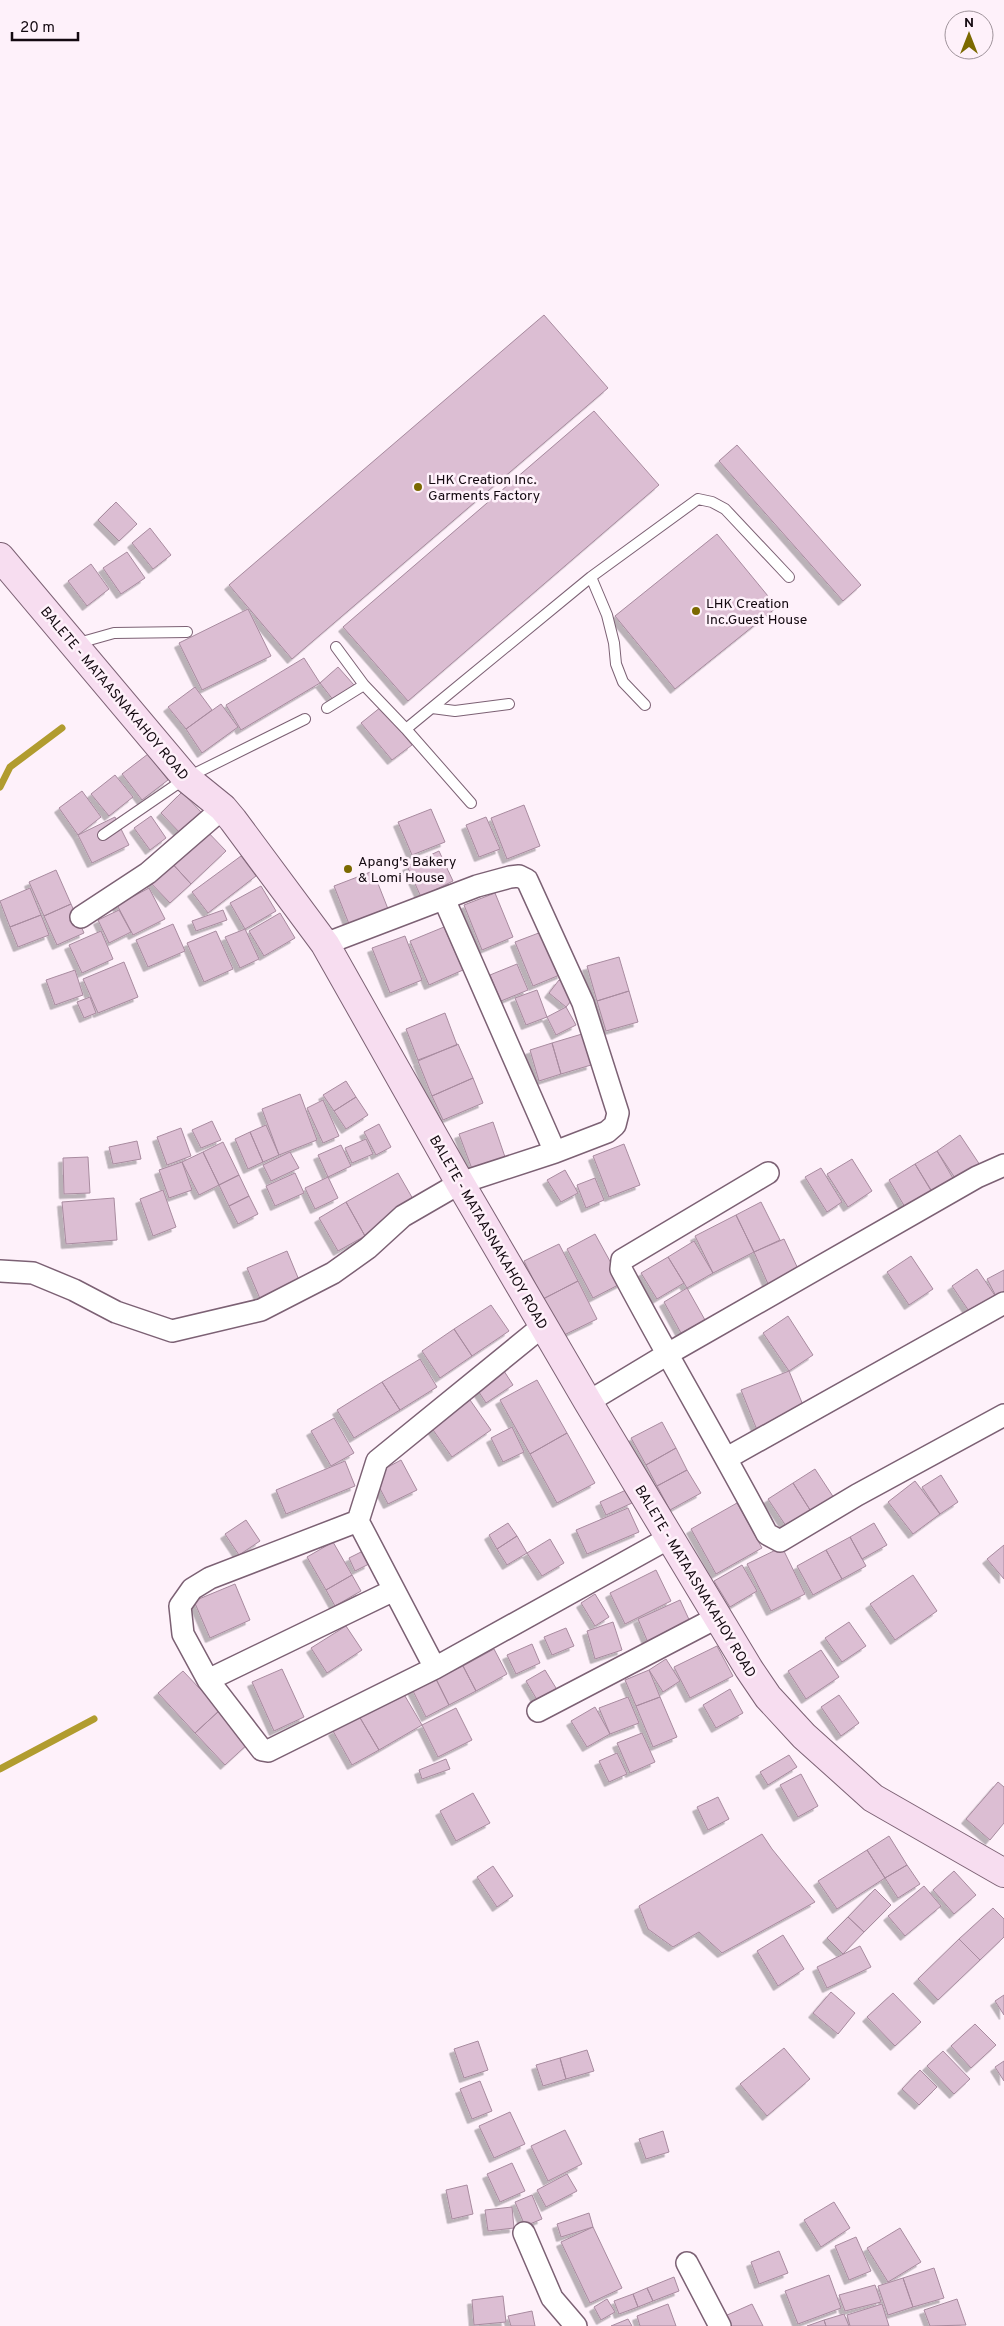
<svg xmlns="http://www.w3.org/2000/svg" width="1004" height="2326" font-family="Overpass,sans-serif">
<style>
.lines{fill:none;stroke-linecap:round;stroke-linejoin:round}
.stream{stroke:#b19c2f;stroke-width:7}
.building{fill:#dcbed3;stroke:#a88b9f;filter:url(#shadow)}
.service-casing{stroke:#7c6174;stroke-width:12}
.minor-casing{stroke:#7c6174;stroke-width:24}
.secondary-casing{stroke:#7c6174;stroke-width:30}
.service{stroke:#fff;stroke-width:10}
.minor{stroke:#fff;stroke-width:21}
.secondary{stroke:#f7ddf0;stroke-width:28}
.poi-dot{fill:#7b6900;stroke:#fef1fa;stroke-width:2}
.labels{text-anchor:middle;stroke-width:5;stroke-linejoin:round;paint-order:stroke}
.poi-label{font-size:14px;fill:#130910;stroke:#fef1fa;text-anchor:start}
.street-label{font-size:14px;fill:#130910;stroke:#fef1fa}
</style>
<defs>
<filter id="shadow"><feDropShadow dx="-4.5" dy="4.5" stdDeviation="0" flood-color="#0004"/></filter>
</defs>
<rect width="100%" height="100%" fill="#fef1fa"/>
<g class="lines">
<path class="stream" d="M 0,787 L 10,767 L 62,728
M 0,1769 L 94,1719"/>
</g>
<path class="building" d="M 544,315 L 608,388 L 292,659 L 229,585 Z
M 594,411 L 659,485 L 408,701 L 343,627 Z
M 737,445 L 861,585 L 843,601 L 719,461 Z
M 116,502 L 137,524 L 119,541 L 98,520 Z
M 150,528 L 171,555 L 153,569 L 132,543 Z
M 717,534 L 777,607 L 675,689 L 615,616 Z
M 127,552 L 145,578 L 121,594 L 103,568 Z
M 91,564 L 109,589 L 87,606 L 68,581 Z
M 248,609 L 271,656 L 202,690 L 179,643 Z
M 304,658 L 320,683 L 241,730 L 226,705 Z
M 338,667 L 354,685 L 334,701 L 320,683 Z
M 195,687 L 212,710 L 186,729 L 168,707 Z
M 221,704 L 238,727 L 202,753 L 186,729 Z
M 381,707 L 412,745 L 392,760 L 361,723 Z
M 148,754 L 168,780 L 142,800 L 122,774 Z
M 115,775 L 133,797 L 109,816 L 91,794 Z
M 82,791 L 101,817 L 78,835 L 59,808 Z
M 182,792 L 202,813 L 181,834 L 161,813 Z
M 524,805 L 540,846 L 507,859 L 491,818 Z
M 431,809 L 445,842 L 412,855 L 398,822 Z
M 151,816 L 166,838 L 150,850 L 134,828 Z
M 115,817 L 129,845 L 92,863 L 78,835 Z
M 486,817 L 500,849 L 479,857 L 466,825 Z
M 204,828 L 226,851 L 191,884 L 169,860 Z
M 439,851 L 453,881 L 421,897 L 407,866 Z
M 241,856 L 256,876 L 208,913 L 192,892 Z
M 169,860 L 191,884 L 170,903 L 148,880 Z
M 56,870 L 71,904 L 44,916 L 29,882 Z
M 373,871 L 390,914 L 351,929 L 334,886 Z
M 261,886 L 276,911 L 245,929 L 230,903 Z
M 30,888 L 41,915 L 10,927 L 0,901 Z
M 149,888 L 165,919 L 133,935 L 117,905 Z
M 495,893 L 513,937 L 482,950 L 464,905 Z
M 71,904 L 84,933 L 57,945 L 44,916 Z
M 119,910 L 131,932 L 109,943 L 98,920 Z
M 223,910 L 227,920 L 196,931 L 192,921 Z
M 280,913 L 295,938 L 264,956 L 249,931 Z
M 41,915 L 49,935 L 18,947 L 10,927 Z
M 173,924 L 185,951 L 148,967 L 136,940 Z
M 444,927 L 463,970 L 429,985 L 410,941 Z
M 245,929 L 259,959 L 240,968 L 225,937 Z
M 101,931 L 113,959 L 82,973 L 69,945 Z
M 216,931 L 233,969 L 204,982 L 187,943 Z
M 544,931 L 562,974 L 533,986 L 515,942 Z
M 405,936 L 422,980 L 390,993 L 372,948 Z
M 619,957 L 629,991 L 597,1001 L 587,966 Z
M 124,962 L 138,997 L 98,1013 L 83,979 Z
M 517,964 L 528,990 L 501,1001 L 490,975 Z
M 75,970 L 83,995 L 55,1005 L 46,980 Z
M 559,980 L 577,994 L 566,1007 L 549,993 Z
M 537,990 L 547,1017 L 526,1025 L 515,998 Z
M 629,991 L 638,1022 L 606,1031 L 597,1001 Z
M 90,997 L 96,1013 L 84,1018 L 77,1002 Z
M 566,1007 L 576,1025 L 556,1035 L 547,1017 Z
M 445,1013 L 457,1045 L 418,1060 L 406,1029 Z
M 582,1034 L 591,1065 L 561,1074 L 552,1043 Z
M 552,1043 L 561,1074 L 539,1081 L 530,1050 Z
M 458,1044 L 473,1078 L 432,1096 L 418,1061 Z
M 473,1078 L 483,1103 L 443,1120 L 432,1096 Z
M 346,1081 L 356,1097 L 334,1111 L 323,1095 Z
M 300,1094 L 317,1140 L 279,1155 L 262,1109 Z
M 356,1097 L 368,1115 L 346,1129 L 334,1111 Z
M 323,1100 L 339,1136 L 323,1143 L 307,1108 Z
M 212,1121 L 221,1140 L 201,1148 L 192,1130 Z
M 493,1122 L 505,1157 L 472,1169 L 459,1134 Z
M 379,1124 L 391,1147 L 376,1155 L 364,1132 Z
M 266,1125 L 279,1155 L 263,1162 L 250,1132 Z
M 181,1128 L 191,1156 L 167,1165 L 157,1137 Z
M 250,1132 L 263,1162 L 248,1169 L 235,1139 Z
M 960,1135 L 982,1168 L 959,1184 L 937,1151 Z
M 366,1139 L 373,1154 L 352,1163 L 345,1148 Z
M 137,1141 L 141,1159 L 113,1164 L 109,1147 Z
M 223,1142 L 239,1175 L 219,1185 L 203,1152 Z
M 624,1144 L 640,1185 L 609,1197 L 593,1156 Z
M 341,1145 L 351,1166 L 328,1177 L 318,1155 Z
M 937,1151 L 954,1180 L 933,1193 L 915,1164 Z
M 203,1152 L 219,1185 L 199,1195 L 182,1162 Z
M 290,1152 L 299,1168 L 271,1181 L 263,1165 Z
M 88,1157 L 90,1193 L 64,1194 L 63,1158 Z
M 852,1159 L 872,1191 L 848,1207 L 827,1174 Z
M 182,1162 L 192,1190 L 169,1198 L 159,1170 Z
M 915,1164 L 936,1199 L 909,1214 L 889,1180 Z
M 821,1168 L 842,1202 L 827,1212 L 805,1177 Z
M 565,1170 L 578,1193 L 561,1202 L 547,1180 Z
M 295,1173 L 304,1193 L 275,1206 L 266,1186 Z
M 398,1173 L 417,1206 L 365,1236 L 346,1202 Z
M 239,1175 L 249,1196 L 229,1206 L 219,1185 Z
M 328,1177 L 338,1198 L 315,1209 L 305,1188 Z
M 595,1178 L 604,1200 L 586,1208 L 577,1185 Z
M 163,1190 L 176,1227 L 153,1236 L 140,1199 Z
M 249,1196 L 258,1214 L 238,1224 L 229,1206 Z
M 114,1198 L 117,1240 L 66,1244 L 62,1202 Z
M 346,1202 L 365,1236 L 338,1251 L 319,1218 Z
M 761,1202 L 780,1240 L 754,1252 L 736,1215 Z
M 736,1215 L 754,1252 L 713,1273 L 695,1236 Z
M 595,1234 L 622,1283 L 593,1298 L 567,1249 Z
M 784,1239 L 799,1271 L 768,1284 L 754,1252 Z
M 694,1241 L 713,1273 L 687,1288 L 668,1257 Z
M 559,1244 L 578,1281 L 543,1299 L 524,1261 Z
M 287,1251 L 301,1285 L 261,1301 L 247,1268 Z
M 911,1256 L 933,1289 L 909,1305 L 887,1272 Z
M 668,1257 L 684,1283 L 657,1299 L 641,1273 Z
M 977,1269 L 998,1300 L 973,1317 L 952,1286 Z
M 1004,1270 L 1004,1297 L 998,1300 L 987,1279 Z
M 578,1281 L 597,1319 L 562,1336 L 543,1299 Z
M 687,1288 L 705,1320 L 681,1333 L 664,1302 Z
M 491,1305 L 509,1331 L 472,1356 L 454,1329 Z
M 788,1316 L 813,1355 L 789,1371 L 763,1333 Z
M 454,1329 L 472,1356 L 440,1378 L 422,1351 Z
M 420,1359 L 437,1387 L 400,1410 L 382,1382 Z
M 504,1371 L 513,1385 L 486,1403 L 477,1389 Z
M 789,1371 L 805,1410 L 757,1430 L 741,1390 Z
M 537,1380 L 567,1433 L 530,1454 L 500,1400 Z
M 382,1382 L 400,1410 L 354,1438 L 337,1410 Z
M 470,1400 L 491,1430 L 452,1457 L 431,1427 Z
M 334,1418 L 354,1453 L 331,1466 L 311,1431 Z
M 662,1422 L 676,1448 L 646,1465 L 631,1438 Z
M 512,1427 L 524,1452 L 503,1462 L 491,1438 Z
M 567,1433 L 595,1483 L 557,1503 L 530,1454 Z
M 676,1448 L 687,1470 L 657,1486 L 646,1465 Z
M 401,1460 L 417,1490 L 388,1504 L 373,1475 Z
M 345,1461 L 355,1486 L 286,1514 L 276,1490 Z
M 815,1469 L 834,1498 L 812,1513 L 793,1483 Z
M 687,1470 L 701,1493 L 670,1510 L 657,1486 Z
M 941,1475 L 958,1502 L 940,1514 L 922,1487 Z
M 915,1481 L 940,1514 L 913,1534 L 888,1502 Z
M 793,1483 L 812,1513 L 788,1529 L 768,1499 Z
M 626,1490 L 632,1503 L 606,1515 L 600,1502 Z
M 737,1503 L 762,1548 L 716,1574 L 691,1529 Z
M 628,1508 L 639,1532 L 587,1554 L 576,1530 Z
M 246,1520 L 260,1541 L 239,1555 L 225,1534 Z
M 508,1523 L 517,1536 L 497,1549 L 489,1535 Z
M 874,1523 L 887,1545 L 862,1559 L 850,1537 Z
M 517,1536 L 527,1553 L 507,1565 L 497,1549 Z
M 850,1537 L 866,1566 L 842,1579 L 826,1550 Z
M 550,1539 L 564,1563 L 542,1576 L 527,1553 Z
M 333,1542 L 352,1575 L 326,1590 L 307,1557 Z
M 1004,1545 L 1004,1579 L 987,1559 Z
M 782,1547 L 805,1594 L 771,1611 L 747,1564 Z
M 826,1550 L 842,1579 L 813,1595 L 797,1566 Z
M 363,1551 L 369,1564 L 355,1571 L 349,1558 Z
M 742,1565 L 757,1591 L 730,1607 L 714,1581 Z
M 656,1570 L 671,1601 L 625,1624 L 610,1593 Z
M 352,1575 L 361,1591 L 335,1606 L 326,1590 Z
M 913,1575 L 937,1611 L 895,1640 L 870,1604 Z
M 235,1584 L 250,1620 L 210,1638 L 194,1601 Z
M 595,1594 L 609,1617 L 595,1626 L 581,1603 Z
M 680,1600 L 692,1626 L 649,1645 L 638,1619 Z
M 613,1622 L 622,1650 L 595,1659 L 587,1631 Z
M 849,1622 L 866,1646 L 842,1662 L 825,1638 Z
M 346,1626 L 362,1650 L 327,1673 L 311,1648 Z
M 566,1628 L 574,1646 L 552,1655 L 544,1637 Z
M 532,1644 L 540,1663 L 516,1674 L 507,1655 Z
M 717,1646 L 733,1676 L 690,1698 L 674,1667 Z
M 494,1649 L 507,1674 L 476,1691 L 463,1666 Z
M 821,1650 L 839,1677 L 806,1699 L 788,1671 Z
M 666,1659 L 680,1681 L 663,1692 L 649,1670 Z
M 463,1666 L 476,1691 L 449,1705 L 436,1679 Z
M 282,1669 L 304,1717 L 274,1731 L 252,1682 Z
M 545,1670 L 559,1693 L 540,1705 L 526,1681 Z
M 649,1670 L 660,1697 L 636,1706 L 625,1680 Z
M 183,1671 L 220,1710 L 195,1733 L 158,1693 Z
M 432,1671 L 449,1705 L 426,1717 L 409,1683 Z
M 730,1689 L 743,1713 L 716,1728 L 703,1705 Z
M 402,1691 L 422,1725 L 379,1750 L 359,1716 Z
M 839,1695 L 859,1723 L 841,1736 L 821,1707 Z
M 628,1697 L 639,1723 L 610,1734 L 599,1708 Z
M 660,1697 L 677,1737 L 653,1747 L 636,1706 Z
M 595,1707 L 610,1734 L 587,1747 L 571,1721 Z
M 456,1708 L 472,1740 L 438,1757 L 422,1725 Z
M 220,1710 L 250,1742 L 225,1765 L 195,1733 Z
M 359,1716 L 379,1750 L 352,1765 L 333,1731 Z
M 642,1733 L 655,1762 L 630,1773 L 617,1743 Z
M 617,1753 L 627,1774 L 609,1782 L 599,1761 Z
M 789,1755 L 797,1767 L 768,1785 L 760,1772 Z
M 446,1759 L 450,1769 L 422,1779 L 419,1770 Z
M 801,1774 L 818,1806 L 798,1817 L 780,1785 Z
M 998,1782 L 1004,1787 L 1004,1823 L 990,1840 L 966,1819 Z
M 473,1793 L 490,1823 L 456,1841 L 440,1811 Z
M 718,1797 L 729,1819 L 708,1830 L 697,1807 Z
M 762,1834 L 772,1849 L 815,1902 L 722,1953 L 699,1932 L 673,1947 L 648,1929 L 639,1906 Z
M 889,1836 L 907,1865 L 885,1878 L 867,1850 Z
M 867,1850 L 885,1878 L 837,1909 L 818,1881 Z
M 907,1865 L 920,1884 L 898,1898 L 885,1878 Z
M 493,1866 L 513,1896 L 497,1907 L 477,1877 Z
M 954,1871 L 976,1895 L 954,1914 L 933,1890 Z
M 924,1886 L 941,1906 L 905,1936 L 888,1916 Z
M 875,1889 L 891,1905 L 864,1932 L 848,1917 Z
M 993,1908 L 1004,1919 L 1004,1937 L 980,1960 L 959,1939 Z
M 848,1917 L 864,1932 L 843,1954 L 827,1938 Z
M 783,1935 L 804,1969 L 778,1986 L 757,1951 Z
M 959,1939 L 980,1960 L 938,2000 L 918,1979 Z
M 860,1946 L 871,1967 L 827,1988 L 817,1967 Z
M 831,1992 L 855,2013 L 838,2034 L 813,2013 Z
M 893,1993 L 921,2022 L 895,2046 L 867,2017 Z
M 1004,1995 L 1004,2015 L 995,2001 Z
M 975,2024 L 996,2045 L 971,2068 L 951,2046 Z
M 478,2041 L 488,2070 L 464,2078 L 454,2049 Z
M 784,2048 L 810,2079 L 767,2116 L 740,2084 Z
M 587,2050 L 594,2071 L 566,2079 L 560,2058 Z
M 943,2051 L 970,2079 L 954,2094 L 927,2066 Z
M 560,2058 L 566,2079 L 543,2086 L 536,2065 Z
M 1004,2061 L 1004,2081 L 995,2067 Z
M 920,2070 L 937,2087 L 919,2105 L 902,2089 Z
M 480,2081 L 492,2111 L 472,2119 L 460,2089 Z
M 510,2112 L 525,2144 L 494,2158 L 479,2126 Z
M 565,2130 L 582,2164 L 548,2181 L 531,2146 Z
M 663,2131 L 669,2152 L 646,2159 L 639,2139 Z
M 512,2163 L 525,2191 L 500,2202 L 487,2174 Z
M 567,2174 L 577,2191 L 546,2207 L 537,2190 Z
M 467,2185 L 473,2214 L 452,2219 L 446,2190 Z
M 532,2195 L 542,2219 L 525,2226 L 515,2202 Z
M 834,2202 L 850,2228 L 821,2247 L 804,2220 Z
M 512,2207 L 514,2228 L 488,2231 L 485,2210 Z
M 589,2213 L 593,2227 L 561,2237 L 557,2224 Z
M 593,2227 L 622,2288 L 590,2303 L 561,2242 Z
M 900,2228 L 921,2262 L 888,2282 L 867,2248 Z
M 856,2237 L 871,2271 L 849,2280 L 835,2246 Z
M 779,2251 L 788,2273 L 759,2284 L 751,2262 Z
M 934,2268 L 944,2298 L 913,2307 L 903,2278 Z
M 829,2275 L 841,2308 L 798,2324 L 785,2291 Z
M 674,2277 L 679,2291 L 653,2301 L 647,2288 Z
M 903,2278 L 913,2307 L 888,2315 L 878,2286 Z
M 875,2285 L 881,2302 L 845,2311 L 839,2295 Z
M 647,2288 L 653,2301 L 638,2307 L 633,2294 Z
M 633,2294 L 638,2307 L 619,2314 L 614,2301 Z
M 503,2296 L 506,2322 L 474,2325 L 472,2300 Z
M 607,2299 L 615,2312 L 601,2320 L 594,2307 Z
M 957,2299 L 966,2325 L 930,2326 L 924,2310 Z
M 668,2304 L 676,2326 L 640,2326 L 637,2316 Z
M 752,2304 L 763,2326 L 730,2326 L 725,2316 Z
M 882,2304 L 889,2326 L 850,2326 L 847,2315 Z
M 532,2311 L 535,2326 L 511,2326 L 508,2316 Z
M 844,2314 L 849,2326 L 826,2326 L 824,2320 Z
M 628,2319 L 632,2326 L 611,2326 Z
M 824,2320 L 826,2326 L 807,2326 Z"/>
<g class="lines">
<defs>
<path id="service" d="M 591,577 L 607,615 L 614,643 L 616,664 L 623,682 L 645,705
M 75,644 L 114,633 L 187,632
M 336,647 L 364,685 L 406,729 L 591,577 L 698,499 L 712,502 L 725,509 L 789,577
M 327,708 L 364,685
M 432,708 L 455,711 L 509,704
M 406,729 L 471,803
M 103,835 L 186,778 L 305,719"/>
<path id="minor" d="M 444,899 L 555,1152
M 81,917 L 148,873 L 223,808
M 768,1173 L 622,1260 L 621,1269 C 668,1358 720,1445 767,1534 L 780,1541 L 857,1495 L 1004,1415
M 0,1271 L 33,1273 L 74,1290 L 116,1312 L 172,1331 L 261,1310 L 333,1273 L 368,1248 L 403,1216 L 460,1183 L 555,1152 L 607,1132 L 615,1125 L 618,1113 L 583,1003 L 527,880 L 519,876 L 510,877 L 477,886 L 325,944
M 544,1325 L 377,1461 L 358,1521 L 210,1578 L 192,1589 L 180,1606 L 183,1634 L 208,1680 L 262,1750 L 268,1751 L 435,1668 L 669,1538
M 588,1402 L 666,1355 L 977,1177 L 1004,1165
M 727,1458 L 1004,1303
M 358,1521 L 435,1668
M 208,1680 L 394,1590
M 538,1711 L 718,1617
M 524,2233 L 552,2298 L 576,2326
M 687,2263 L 720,2326"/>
<path id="secondary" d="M 0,557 L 186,778 L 223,808 L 233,820 L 325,944 L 460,1183 L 588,1402 L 749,1669 L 768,1697 L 804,1736 L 873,1798 L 1004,1873"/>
</defs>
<use href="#service" class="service-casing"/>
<use href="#minor" class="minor-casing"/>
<use href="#secondary" class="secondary-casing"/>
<use href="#service" class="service"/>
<use href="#minor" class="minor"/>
<use href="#secondary" class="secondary"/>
</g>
<g class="poi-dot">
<circle cx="418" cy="487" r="5"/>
<circle cx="696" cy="611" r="5"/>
<circle cx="348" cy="869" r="5"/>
</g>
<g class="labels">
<g class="poi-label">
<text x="428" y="484">LHK Creation Inc.<tspan x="428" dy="16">Garments Factory</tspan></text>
<text x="706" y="608">LHK Creation<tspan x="706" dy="16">Inc.Guest House</tspan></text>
<text x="358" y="866">Apang's Bakery<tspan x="358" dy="16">&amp; Lomi House</tspan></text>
</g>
<g class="street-label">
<text transform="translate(115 693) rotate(50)" y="5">BALETE - MATAASNAKAHOY ROAD</text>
<text transform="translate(489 1232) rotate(60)" y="5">BALETE - MATAASNAKAHOY ROAD</text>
<text transform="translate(696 1581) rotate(59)" y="5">BALETE - MATAASNAKAHOY ROAD</text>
</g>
</g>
<g transform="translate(969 35)"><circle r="24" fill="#fef1fa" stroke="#a0949c"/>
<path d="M0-4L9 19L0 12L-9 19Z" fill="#7b6900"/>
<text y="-8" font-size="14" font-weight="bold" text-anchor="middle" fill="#130910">N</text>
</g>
<path d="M12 32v8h66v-8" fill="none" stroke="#130910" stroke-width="2.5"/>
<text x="20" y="32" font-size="15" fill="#130910" stroke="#fef1fa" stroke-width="4" paint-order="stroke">20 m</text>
</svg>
